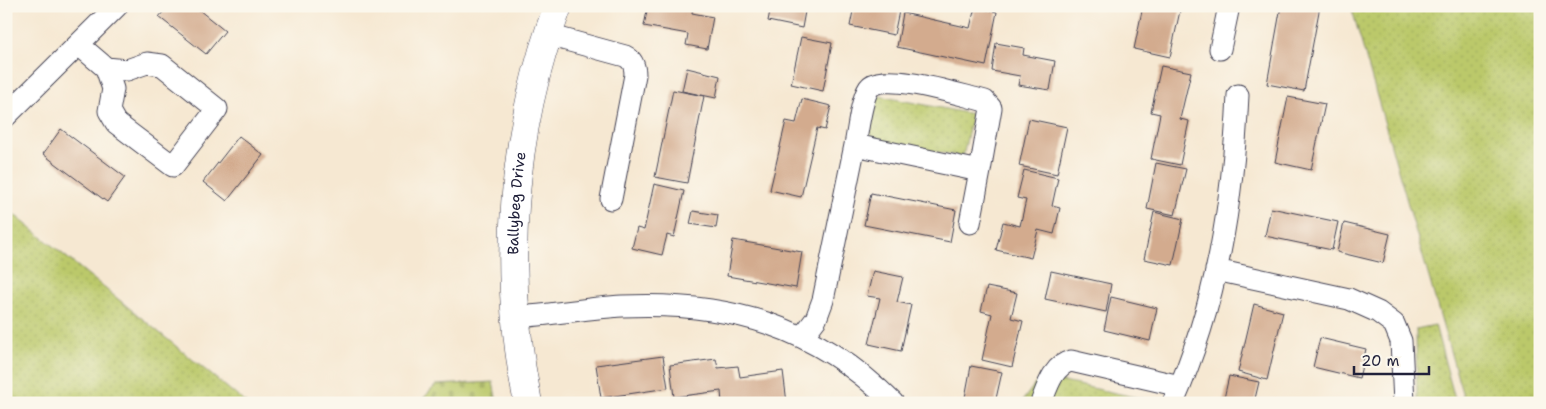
<svg xmlns="http://www.w3.org/2000/svg" width="1546" height="409" font-family="'Shantell Sans',sans-serif">
<style>
.grass{fill:url(#grass-dots);stroke:#6e7653}
.cemetery{fill:url(#cemetery-stones);stroke:#6e7653}
.building{fill:#d3ab8e}
.lines{fill:none;stroke-linecap:round;stroke-linejoin:round}
.street-casing{stroke:#424052;stroke-width:23}
.secondary-casing{stroke:#424052;stroke-width:29}
.street{stroke:#fff;stroke-width:21}
.secondary{stroke:#fff;stroke-width:28}
.labels{text-anchor:middle;stroke-width:4;stroke-linejoin:round;paint-order:stroke}
.street-label{font-size:15px;fill:#22223b;stroke:#fbf7ec}
</style>
<defs>
<pattern id="grass-dots" width="8" height="8" patternUnits="userSpaceOnUse" patternTransform="scale(1.25)"><rect width="8" height="8" fill="#bbc96b"/><path d="M2 2h.1M6 6h.1" fill="none" stroke="#a0ac5e" stroke-width="1.8" stroke-linecap="round"/></pattern>
<pattern id="cemetery-stones" width="16" height="16" patternUnits="userSpaceOnUse" patternTransform="scale(1.25)"><rect width="16" height="16" fill="#bbc96b"/><path d="M2 7V4a2 2 0 0 1 4 0v3zM10 15v-3a2 2 0 0 1 4 0v3z" fill="#a0ac5e"/></pattern>
</defs>
<rect width="100%" height="100%" fill="#fbf7ec"/>
<filter id="ink" filterUnits="userSpaceOnUse"><feTurbulence type="fractalNoise" baseFrequency=".02" numOctaves="2"/><feDisplacementMap in="SourceGraphic" scale="10" xChannelSelector="R" yChannelSelector="G"/><feConvolveMatrix kernelMatrix="1 2 1 2 8 2 1 2 1" color-interpolation-filters="sRGB"/></filter>
<filter id="wash" filterUnits="userSpaceOnUse"><feTurbulence type="fractalNoise" baseFrequency=".0096" numOctaves="4" result="noise"/><feDisplacementMap in="SourceGraphic" scale="20" xChannelSelector="R" yChannelSelector="G"/><feGaussianBlur stdDeviation="1.12" result="paint"/><feColorMatrix in="noise" values="0 0 0 0 0 0 0 0 0 0 0 0 0 0 0 0 0 1.4 0 .05"/><feComposite in="paint" operator="in"/></filter>
<g filter="url(#wash)">
<rect width="100%" height="100%" fill="#f6e8d2"/>
<path class="grass" d="M 1351,6 L 1540,6 L 1540,403 L 1465,403 Z
M 874,95 L 972,114 L 963,157 L 866,138 Z
M 6,208 L 246,403 L 6,403 Z
M 1435,325 L 1456,403 L 1417,403 L 1416,329 Z
M 1040,377 L 1144,399 L 1142,403 L 1021,403 Z"/>
<path class="cemetery" d="M 493,382 L 497,403 L 419,403 L 436,385 Z"/>
<g id="blocks">
<path class="building" d="M 168,6 L 194,6 L 225,31 L 206,54 L 159,17 Z
M 648,6 L 693,6 L 692,13 L 713,17 L 707,49 L 686,45 L 688,34 L 644,26 Z
M 771,6 L 806,6 L 802,28 L 768,21 Z
M 854,6 L 900,6 L 894,35 L 850,26 Z
M 1143,6 L 1181,6 L 1170,57 L 1134,49 Z
M 1281,6 L 1320,6 L 1304,91 L 1267,84 Z
M 975,7 L 997,12 L 986,66 L 897,47 L 903,13 L 970,28 Z
M 801,37 L 832,43 L 823,91 L 791,84 Z
M 996,43 L 1024,48 L 1023,55 L 1055,61 L 1050,90 L 1018,85 L 1020,76 L 992,71 Z
M 1161,66 L 1191,72 L 1180,119 L 1189,121 L 1180,165 L 1151,159 L 1160,114 L 1151,112 Z
M 687,68 L 720,76 L 716,98 L 682,91 Z
M 673,90 L 704,96 L 687,183 L 655,177 Z
M 1288,97 L 1325,104 L 1311,170 L 1275,162 Z
M 802,99 L 831,106 L 825,130 L 817,128 L 801,197 L 770,190 L 786,121 L 796,123 Z
M 1029,119 L 1067,127 L 1057,174 L 1019,166 Z
M 61,129 L 125,177 L 107,202 L 43,154 Z
M 239,136 L 263,155 L 227,201 L 203,182 Z
M 1156,163 L 1186,169 L 1175,215 L 1147,209 Z
M 1024,170 L 1058,178 L 1052,206 L 1060,208 L 1054,234 L 1038,230 L 1031,258 L 996,250 L 1003,222 L 1020,226 L 1026,200 L 1017,198 Z
M 654,184 L 684,191 L 674,237 L 667,235 L 662,255 L 632,248 L 637,228 L 644,230 Z
M 871,193 L 956,210 L 950,242 L 864,225 Z
M 1271,208 L 1338,222 L 1332,250 L 1265,236 Z
M 693,211 L 718,215 L 716,228 L 690,224 Z
M 1154,212 L 1183,219 L 1173,265 L 1144,259 Z
M 1344,223 L 1390,234 L 1383,263 L 1337,252 Z
M 733,240 L 802,252 L 796,288 L 727,276 Z
M 873,271 L 903,277 L 897,302 L 911,305 L 901,351 L 869,344 L 880,298 L 867,296 Z
M 1051,271 L 1111,284 L 1106,312 L 1045,299 Z
M 987,287 L 1017,293 L 1011,318 L 1023,321 L 1012,367 L 982,360 L 992,314 L 981,311 Z
M 1111,297 L 1157,308 L 1150,341 L 1104,330 Z
M 1254,304 L 1283,312 L 1267,380 L 1238,372 Z
M 1320,338 L 1366,349 L 1359,378 L 1313,367 Z
M 663,356 L 668,388 L 601,398 L 596,365 Z
M 716,359 L 718,368 L 738,366 L 740,377 L 783,371 L 787,403 L 743,403 L 743,401 L 722,403 L 721,391 L 674,397 L 670,365 Z
M 971,366 L 1002,372 L 995,403 L 964,403 Z
M 1229,376 L 1259,382 L 1254,403 L 1223,403 Z"/>
</g>
</g>
<g filter="url(#ink)">
<use href="#blocks" fill-opacity="0" stroke="#424052" stroke-width="1"/>
<g class="lines">
<defs>
<path id="street" d="M 548,35 L 625,56 C 633,60 635,66 635,75 L 611,199
M 79,45 L 106,68 L 127,70 L 147,63 L 162,65 L 217,109 L 173,166 L 116,123 L 109,111 L 113,89 L 106,68
M 1220,49 L 1229,6
M 6,116 L 117,6
M 970,223 L 980,171
M 1216,270 L 1349,299 L 1378,312 L 1394,324 L 1401,341 L 1404,403
M 516,317 C 552,315 587,308 622,306 C 729,301 816,326 893,403
M 803,336 L 816,319 L 823,300 L 855,145 L 980,171 L 991,108 L 985,101 L 974,98 C 954,93 881,71 869,88 C 861,100 858,131 855,145
M 1041,403 C 1047,388 1053,365 1071,361 L 1180,386
M 1173,403 C 1217,303 1233,203 1238,95"/>
<g id="secondary">
<path id="s1" d="M 528,403 C 501,272 511,131 558,6"/>
</g>
</defs>
<use href="#street" class="street-casing"/>
<use href="#secondary" class="secondary-casing"/>
<use href="#street" class="street"/>
<use href="#secondary" class="secondary"/>
</g>
</g>
<g class="labels">
<g class="street-label">
<text dy="5" stroke="none"><textPath href="#s1" startOffset="201">Ballybeg Drive</textPath></text>
</g>
</g>
<rect width="1546" height="409" fill="none" stroke="#fbf7ec" stroke-width="25"/>
<path d="M1354 366v8h75v-8" fill="none" stroke="#22223b" stroke-width="2.5"/>
<text x="1361" y="366" font-size="15" fill="#22223b" stroke="#fbf7ec" stroke-width="4" paint-order="stroke">20 m</text>
</svg>
